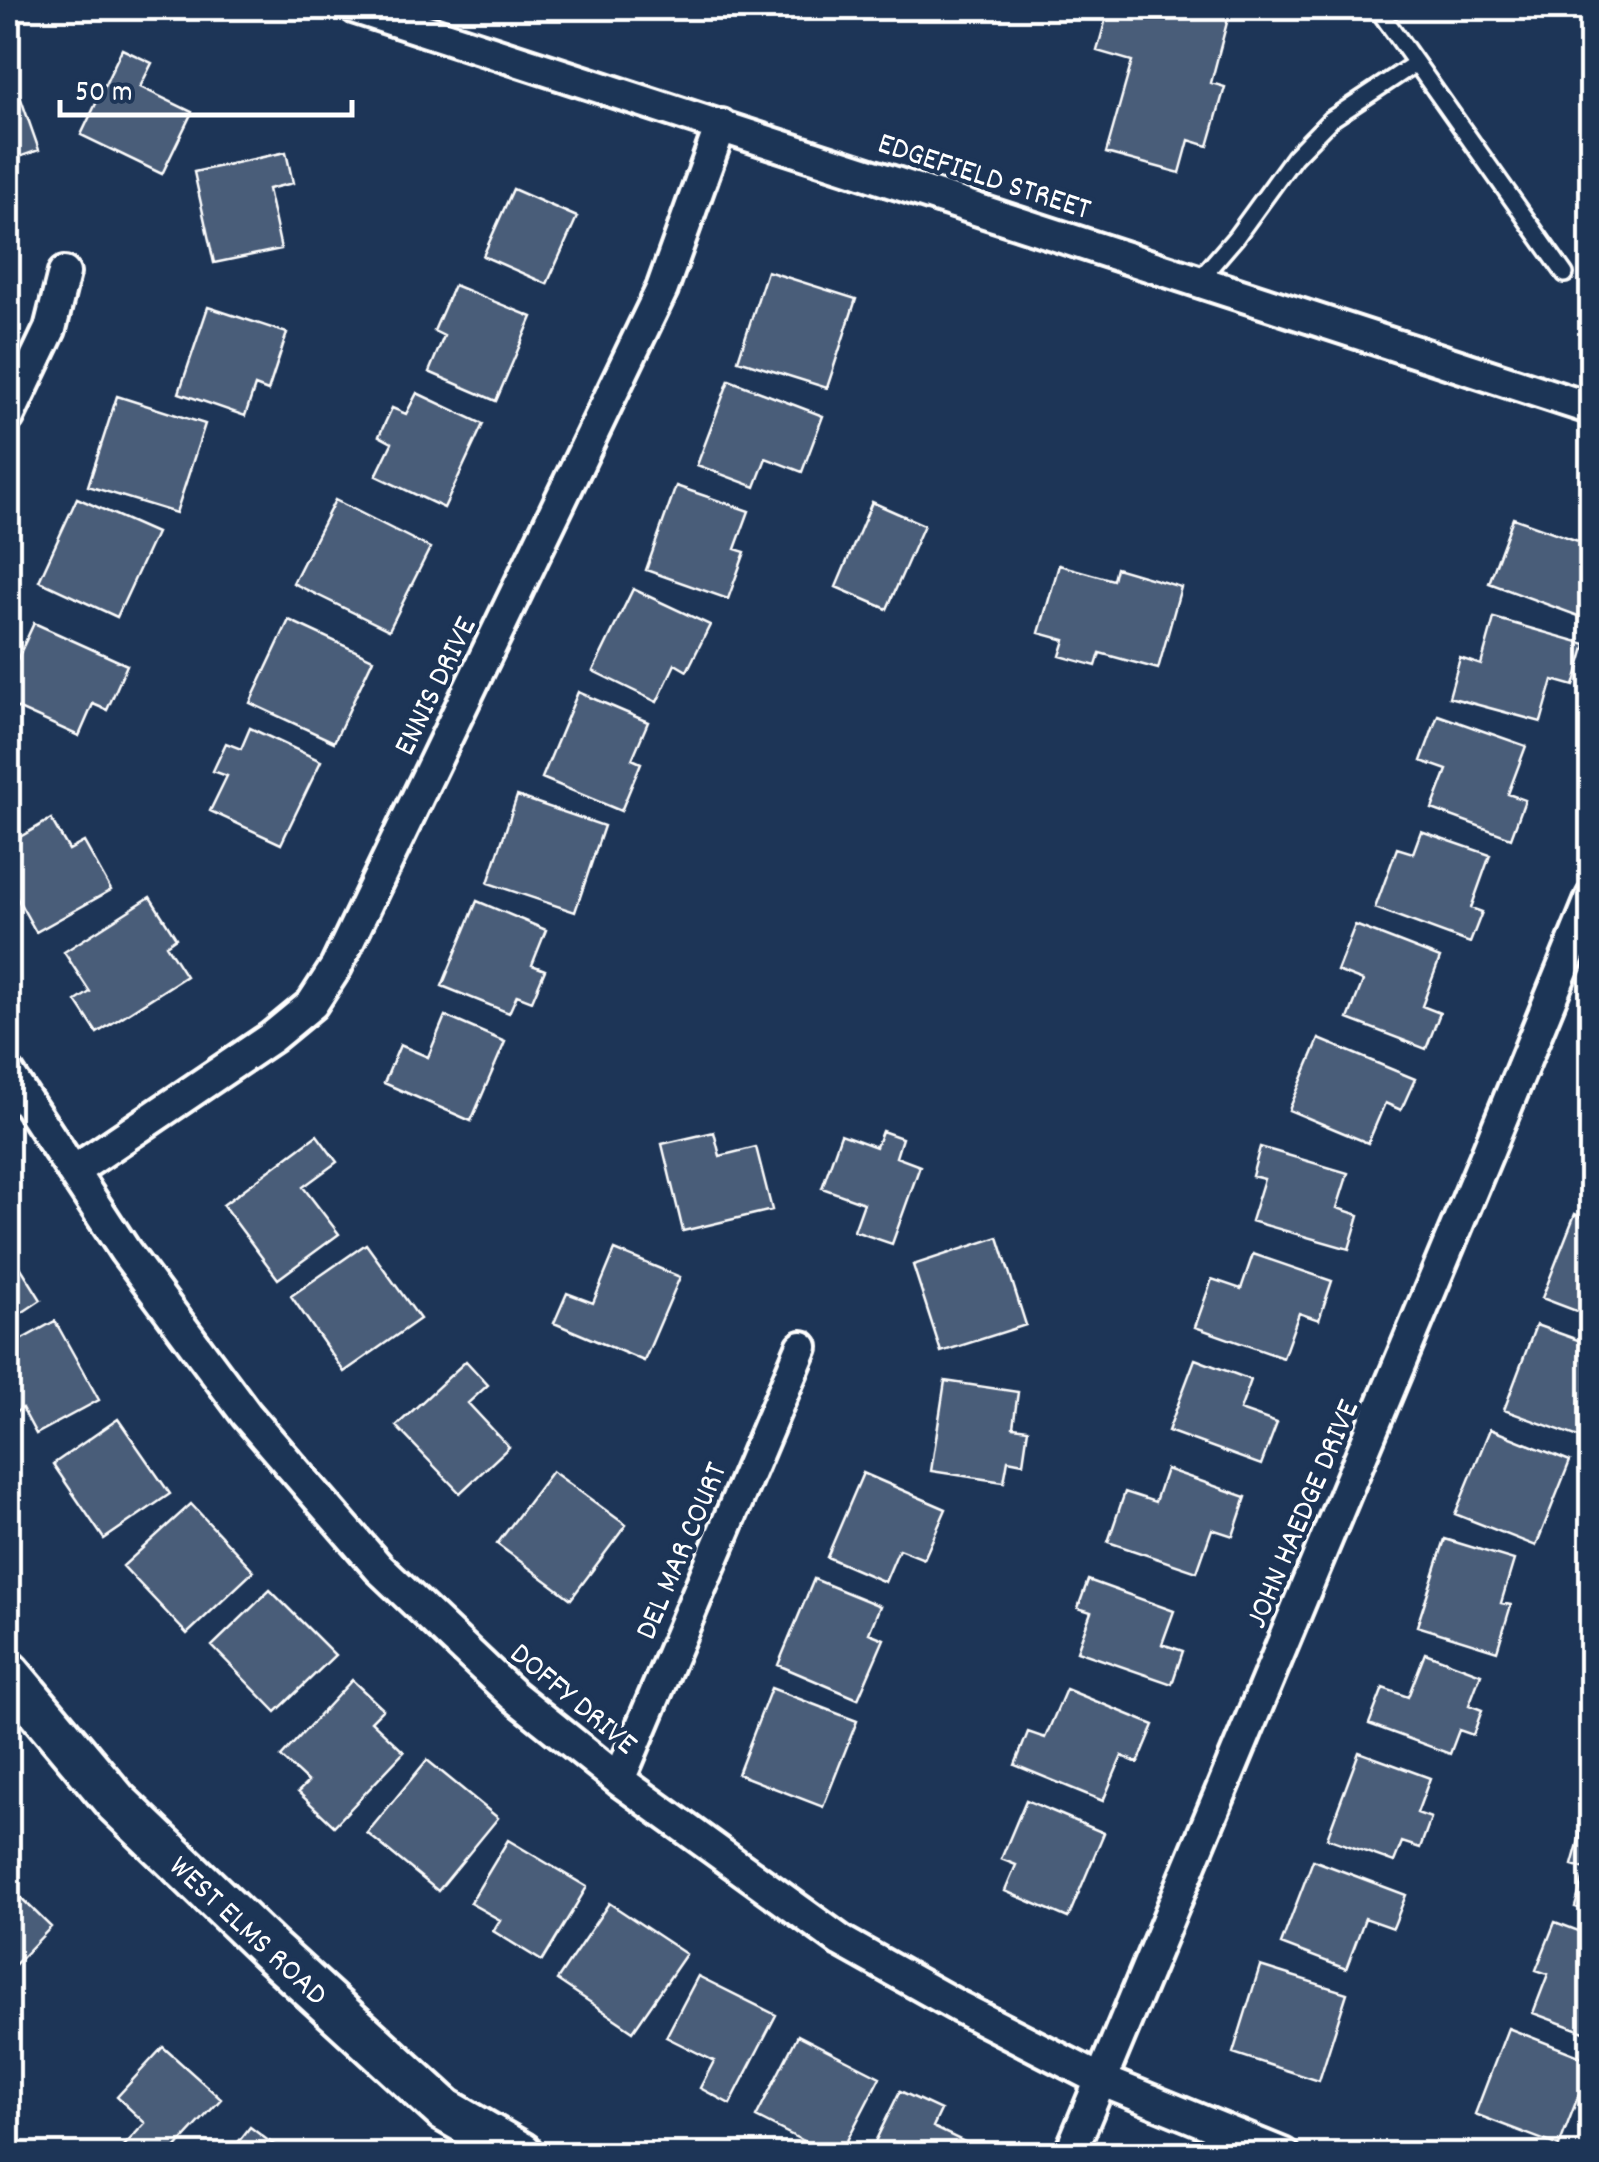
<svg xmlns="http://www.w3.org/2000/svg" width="1599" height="2162" font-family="Dekko,sans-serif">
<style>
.building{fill:#4a5d79;stroke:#fff;stroke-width:2.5}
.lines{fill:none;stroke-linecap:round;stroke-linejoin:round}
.service-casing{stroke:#fff;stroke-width:22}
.minor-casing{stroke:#fff;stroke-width:38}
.secondary-casing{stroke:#fff;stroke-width:50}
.service{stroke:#1d3557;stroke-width:15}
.minor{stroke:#1d3557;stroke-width:30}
.secondary{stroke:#1d3557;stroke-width:42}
.labels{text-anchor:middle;stroke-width:9;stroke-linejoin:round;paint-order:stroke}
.street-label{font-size:32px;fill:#fff;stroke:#1d3557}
</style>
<rect width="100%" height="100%" fill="#1d3557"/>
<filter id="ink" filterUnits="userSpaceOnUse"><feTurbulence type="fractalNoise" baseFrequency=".01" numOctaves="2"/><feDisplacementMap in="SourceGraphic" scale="20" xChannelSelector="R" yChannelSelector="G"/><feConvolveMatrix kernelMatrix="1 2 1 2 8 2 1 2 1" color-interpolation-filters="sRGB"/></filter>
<g filter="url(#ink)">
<path class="building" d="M 1109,8 L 1216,8 L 1230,11 L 1211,83 L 1225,87 L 1208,146 L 1189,140 L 1180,173 L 1106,153 L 1132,61 L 1097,51 Z
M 122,49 L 152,63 L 140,87 L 192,112 L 162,174 L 81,135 Z
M 8,62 L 39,150 L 8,161 Z
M 286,152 L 293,183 L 268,189 L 281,249 L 214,263 L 194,172 Z
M 513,189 L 577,217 L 547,284 L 483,256 Z
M 767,271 L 856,299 L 827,388 L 738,360 Z
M 454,285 L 532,317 L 496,401 L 429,372 L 444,336 L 434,331 Z
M 208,307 L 287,333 L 268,391 L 255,386 L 245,416 L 179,393 Z
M 729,380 L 823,416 L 802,472 L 766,458 L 755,487 L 697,465 Z
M 417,393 L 483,424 L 444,508 L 376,476 L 392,443 L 379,436 L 392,408 L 406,414 Z
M 117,396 L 205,424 L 176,513 L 88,486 Z
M 676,486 L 749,511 L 735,549 L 745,552 L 728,599 L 646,570 Z
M 77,498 L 156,533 L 117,617 L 39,581 Z
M 335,500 L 430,548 L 389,630 L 293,583 Z
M 872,502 L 924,525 L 887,609 L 836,587 Z
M 1513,518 L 1592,546 L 1592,621 L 1489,583 Z
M 1059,565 L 1113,580 L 1116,568 L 1181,587 L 1158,669 L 1100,653 L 1096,666 L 1060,656 L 1065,640 L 1039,633 Z
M 633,589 L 710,625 L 687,671 L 675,664 L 657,702 L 593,671 Z
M 1494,618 L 1586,644 L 1574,686 L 1553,680 L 1541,722 L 1449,697 L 1460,658 L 1481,665 Z
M 289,620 L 373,659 L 334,742 L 250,703 Z
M 34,623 L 127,665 L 107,710 L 93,704 L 79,736 L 8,704 L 8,658 L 16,662 Z
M 578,692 L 648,722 L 632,759 L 641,763 L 621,811 L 542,778 Z
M 1438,715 L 1526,746 L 1508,794 L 1525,800 L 1511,838 L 1432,809 L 1447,770 L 1421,761 Z
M 250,728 L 321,761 L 281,844 L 210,811 L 227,776 L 213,771 L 226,743 L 241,749 Z
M 517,796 L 604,826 L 575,912 L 488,883 Z
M 51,819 L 69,850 L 84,842 L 111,890 L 36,932 L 8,882 L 8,844 Z
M 1421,831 L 1490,855 L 1471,908 L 1482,912 L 1470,943 L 1375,908 L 1397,848 L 1413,853 Z
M 150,897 L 176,938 L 166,945 L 186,976 L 97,1033 L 76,1001 L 90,992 L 64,952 Z
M 477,901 L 546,930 L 532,965 L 545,970 L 532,1001 L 517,995 L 509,1013 L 442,986 Z
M 1355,925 L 1440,958 L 1422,1006 L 1440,1013 L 1426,1049 L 1348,1019 L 1363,981 L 1337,971 Z
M 445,1016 L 505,1042 L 471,1121 L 384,1083 L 400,1045 L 428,1057 Z
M 1319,1039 L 1415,1079 L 1401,1110 L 1385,1103 L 1368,1143 L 1289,1110 Z
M 882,1131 L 902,1138 L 896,1157 L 920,1166 L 892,1244 L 854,1231 L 864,1203 L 822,1188 L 841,1134 L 876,1147 Z
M 714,1132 L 720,1156 L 756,1147 L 772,1210 L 683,1231 L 662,1144 Z
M 317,1135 L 337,1162 L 303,1187 L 339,1234 L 278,1279 L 223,1205 Z
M 1260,1147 L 1348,1173 L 1337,1208 L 1359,1215 L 1349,1249 L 1251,1221 L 1264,1179 L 1252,1176 Z
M 1575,1214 L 1592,1221 L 1592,1317 L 1542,1298 Z
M 998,1237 L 1026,1325 L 941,1352 L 913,1265 Z
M 366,1244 L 420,1319 L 344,1372 L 291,1296 Z
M 8,1247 L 41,1300 L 8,1322 Z
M 615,1250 L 680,1277 L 644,1361 L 554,1323 L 567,1293 L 593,1303 Z
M 1253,1254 L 1332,1281 L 1319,1320 L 1299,1313 L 1283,1358 L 1195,1327 L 1212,1279 L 1241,1289 Z
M 55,1321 L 99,1400 L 36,1434 L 22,1408 L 12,1415 L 8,1407 L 8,1347 Z
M 1536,1325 L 1592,1345 L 1592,1419 L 1584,1439 L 1504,1410 Z
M 1195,1359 L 1251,1380 L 1240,1410 L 1277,1423 L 1261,1465 L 1168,1431 Z
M 466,1361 L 488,1385 L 468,1403 L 509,1447 L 460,1493 L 396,1426 Z
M 945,1381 L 1018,1392 L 1013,1427 L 1028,1429 L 1023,1463 L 1008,1460 L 1004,1482 L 931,1471 Z
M 118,1419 L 170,1494 L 104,1539 L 53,1464 Z
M 1490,1429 L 1570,1461 L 1536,1546 L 1455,1514 Z
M 1166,1469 L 1246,1497 L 1233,1536 L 1212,1529 L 1197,1572 L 1108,1542 L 1125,1492 L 1155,1502 Z
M 552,1471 L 626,1525 L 571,1599 L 497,1544 Z
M 863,1473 L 946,1509 L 924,1559 L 899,1549 L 885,1582 L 827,1557 Z
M 191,1504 L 254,1571 L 187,1634 L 123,1566 Z
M 1445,1539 L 1514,1560 L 1501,1603 L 1511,1605 L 1497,1651 L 1417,1626 Z
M 814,1579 L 880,1606 L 869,1633 L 884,1639 L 858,1699 L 778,1665 Z
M 1088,1580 L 1174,1611 L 1162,1644 L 1183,1651 L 1172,1684 L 1077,1651 L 1091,1612 L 1078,1608 Z
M 270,1590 L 335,1655 L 276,1712 L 212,1646 Z
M 1425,1653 L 1481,1674 L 1469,1705 L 1482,1710 L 1473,1735 L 1459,1730 L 1450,1754 L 1369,1724 L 1383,1688 L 1408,1697 Z
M 352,1680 L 383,1709 L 371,1721 L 404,1752 L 334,1826 L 298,1792 L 308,1782 L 281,1757 Z
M 771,1688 L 857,1721 L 823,1807 L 738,1774 Z
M 1066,1689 L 1154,1725 L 1138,1763 L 1122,1756 L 1103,1801 L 1015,1765 L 1028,1732 L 1045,1738 Z
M 1359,1752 L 1430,1778 L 1417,1813 L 1431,1818 L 1420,1848 L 1402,1842 L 1394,1862 L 1327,1838 Z
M 427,1760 L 498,1818 L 438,1891 L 367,1833 Z
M 1026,1800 L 1104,1833 L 1068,1918 L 1005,1891 L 1016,1865 L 1001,1859 Z
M 1581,1833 L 1592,1836 L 1592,1912 L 1575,1907 L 1586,1869 L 1572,1865 Z
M 508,1840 L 587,1887 L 542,1961 L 493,1931 L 500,1920 L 470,1903 Z
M 1313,1860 L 1406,1895 L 1393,1928 L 1365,1918 L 1346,1969 L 1281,1944 Z
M 8,1885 L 51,1927 L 8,1972 Z
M 609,1903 L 686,1954 L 633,2031 L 557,1980 Z
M 1555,1922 L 1592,1936 L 1592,2035 L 1533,2013 L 1548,1974 L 1536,1970 Z
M 1260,1966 L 1347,1993 L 1319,2081 L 1233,2053 Z
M 698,1976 L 776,2015 L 730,2104 L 700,2088 L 714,2061 L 666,2037 Z
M 1508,2028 L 1592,2061 L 1559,2146 L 1475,2114 Z
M 798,2035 L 880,2077 L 840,2154 L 829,2154 L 756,2117 Z
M 163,2047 L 221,2099 L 170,2154 L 133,2154 L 124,2146 L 145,2123 L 117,2097 Z
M 900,2091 L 941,2110 L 933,2127 L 969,2144 L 964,2154 L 869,2154 Z
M 250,2127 L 286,2154 L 229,2154 Z"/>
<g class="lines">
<defs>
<path id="service" d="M 1416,63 L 1565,274
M 1198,281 L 1236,237 L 1294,157 L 1330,120 L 1416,63 L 1377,8"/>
<path id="minor" d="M 356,8 L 1592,409
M 8,417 L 50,329 L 64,273
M 8,1073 L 125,1251 L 246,1414 L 379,1568 L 513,1695 L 619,1780 L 841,1941 L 959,2007 L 1103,2081 L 1283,2154
M 74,1171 L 272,1037 L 312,1004 L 336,967 L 662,289 L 721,125
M 619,1780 L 802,1347
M 1070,2154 L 1488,1151 L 1592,897"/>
<path id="secondary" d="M 8,1673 L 116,1802 L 270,1950 L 445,2110 L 521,2154"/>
</defs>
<use href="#service" class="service-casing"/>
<use href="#minor" class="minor-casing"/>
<use href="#secondary" class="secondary-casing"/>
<use href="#service" class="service"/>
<use href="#minor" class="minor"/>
<use href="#secondary" class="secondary"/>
</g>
</g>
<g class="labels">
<g class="street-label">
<text transform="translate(985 174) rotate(18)" y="11">EDGEFIELD STREET</text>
<text transform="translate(433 685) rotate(-64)" y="11">ENNIS DRIVE</text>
<text transform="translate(1300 1513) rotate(-67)" y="11">JOHN HAEDGE DRIVE</text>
<text transform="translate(679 1550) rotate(-67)" y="11">DEL MAR COURT</text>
<text transform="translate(575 1697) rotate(40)" y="11">DOFFY DRIVE</text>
<text transform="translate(250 1929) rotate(43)" y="11">WEST ELMS ROAD</text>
</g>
</g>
<rect width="1599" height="2162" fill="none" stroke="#1d3557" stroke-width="40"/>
<rect x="20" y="20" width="1559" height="2122" fill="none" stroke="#fff" stroke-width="4" filter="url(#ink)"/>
<path d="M60 100v15h292v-15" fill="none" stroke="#ffffff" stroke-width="5"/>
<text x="75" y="100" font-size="30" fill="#ffffff" stroke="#1d3557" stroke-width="8" paint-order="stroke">50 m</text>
</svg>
